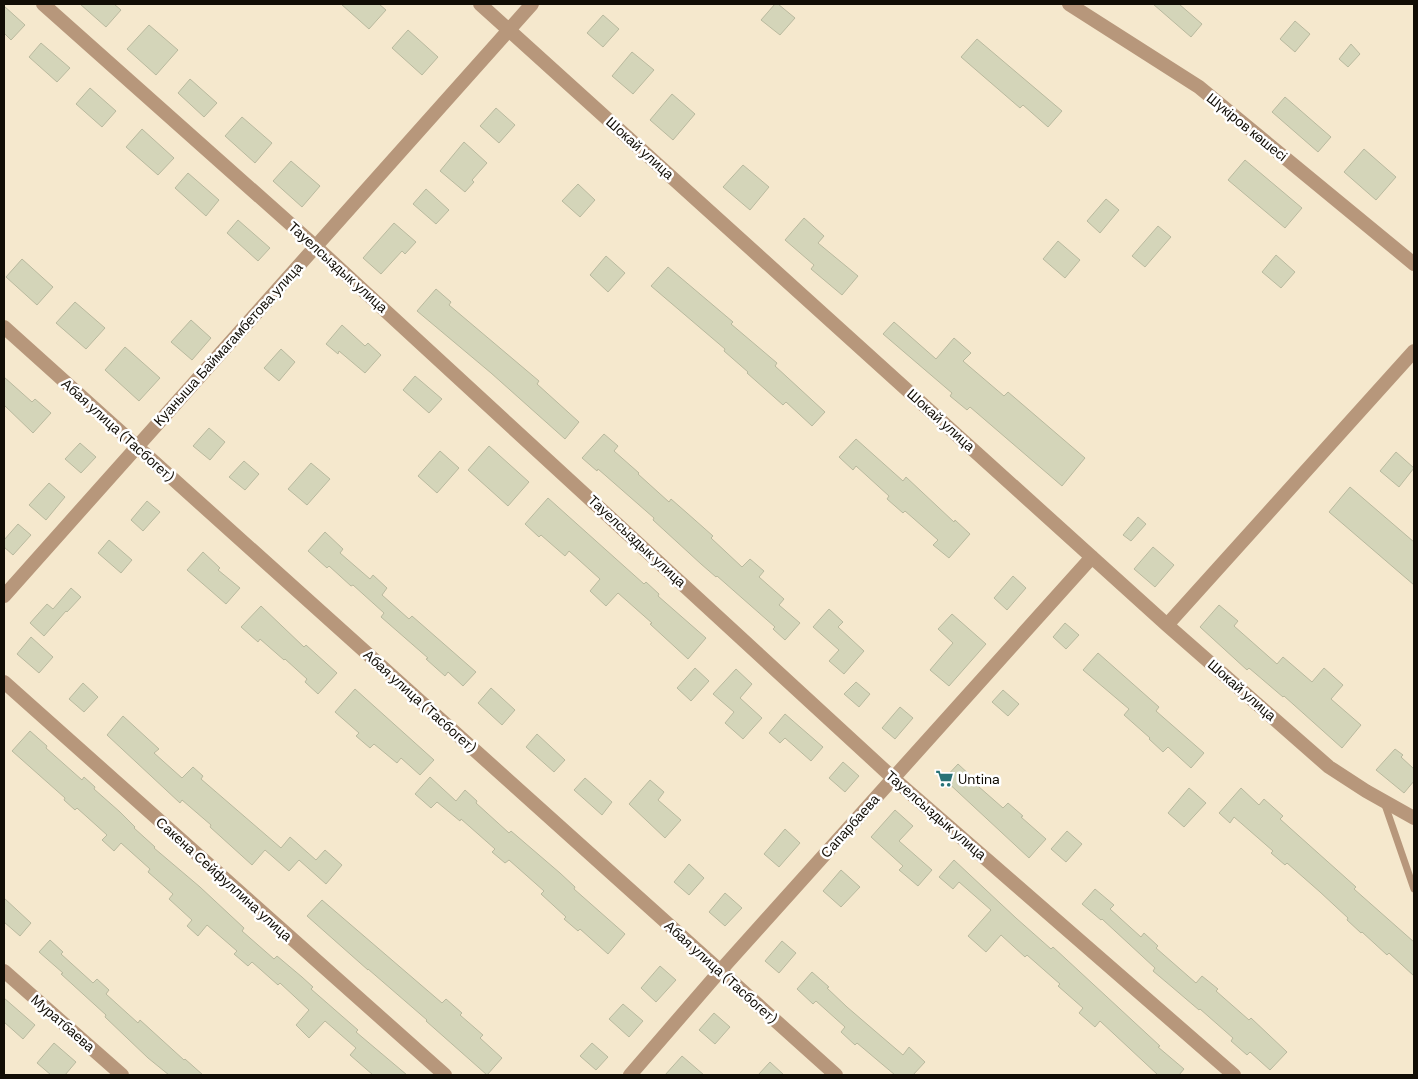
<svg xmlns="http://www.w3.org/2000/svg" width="1418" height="1079" font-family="'DM Sans',sans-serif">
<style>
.building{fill:#d4d5b9;stroke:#b9b99e}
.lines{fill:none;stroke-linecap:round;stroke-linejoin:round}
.service{stroke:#b7977b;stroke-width:7}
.minor{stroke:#b7977b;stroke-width:14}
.labels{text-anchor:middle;stroke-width:5;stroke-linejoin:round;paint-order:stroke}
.street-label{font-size:14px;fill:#110d05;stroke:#fff}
.poi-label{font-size:14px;fill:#110d05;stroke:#fff;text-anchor:start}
</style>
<rect width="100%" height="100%" fill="#f5e8cd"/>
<path class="building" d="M 80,4 L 114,4 L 121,10 L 106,27 Z
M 341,4 L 379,4 L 386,10 L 369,29 Z
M 775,4 L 778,4 L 795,18 L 780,35 L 761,20 Z
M 1153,4 L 1179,4 L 1202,24 L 1191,37 Z
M 4,6 L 25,25 L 11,40 L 4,33 Z
M 603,15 L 619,29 L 603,47 L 587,33 Z
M 1295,21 L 1310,34 L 1295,52 L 1280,39 Z
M 149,25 L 178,50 L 156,75 L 127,49 Z
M 408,30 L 438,57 L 422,75 L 392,48 Z
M 977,39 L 1062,111 L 1048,127 L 1023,105 L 1020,108 L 961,57 Z
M 41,43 L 70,68 L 57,82 L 29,57 Z
M 1351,44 L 1360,54 L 1348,67 L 1339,59 Z
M 632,52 L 654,70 L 633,94 L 612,76 Z
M 190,79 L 217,103 L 204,117 L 178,93 Z
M 90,88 L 116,111 L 102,127 L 76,104 Z
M 672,94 L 695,114 L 673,140 L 650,120 Z
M 1285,97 L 1331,137 L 1318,152 L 1272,112 Z
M 496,108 L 515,125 L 499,143 L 480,126 Z
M 242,117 L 272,143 L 255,163 L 225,136 Z
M 142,129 L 174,158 L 158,175 L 126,147 Z
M 464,142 L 487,163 L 472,180 L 474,182 L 465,192 L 440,171 Z
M 1364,149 L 1396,177 L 1376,200 L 1344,172 Z
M 1245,160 L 1302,208 L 1285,228 L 1228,180 Z
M 291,161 L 320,186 L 302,207 L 273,181 Z
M 743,165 L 769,187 L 750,210 L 723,187 Z
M 188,173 L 219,200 L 206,216 L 175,188 Z
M 578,184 L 595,200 L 580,217 L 562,201 Z
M 426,189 L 449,210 L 436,224 L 413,204 Z
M 1106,199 L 1119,210 L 1100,233 L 1087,221 Z
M 804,218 L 824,236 L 818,243 L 858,276 L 842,295 L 811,269 L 814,265 L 785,240 Z
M 238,220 L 270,248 L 258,261 L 227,233 Z
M 394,223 L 416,242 L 405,254 L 402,251 L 381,274 L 363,258 Z
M 1158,226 L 1171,237 L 1145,267 L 1132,256 Z
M 1058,241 L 1080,260 L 1065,278 L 1043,259 Z
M 1276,255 L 1295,272 L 1281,288 L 1262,272 Z
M 606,256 L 625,273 L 608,292 L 590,275 Z
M 22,259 L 53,287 L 37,305 L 6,277 Z
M 668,267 L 733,322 L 731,324 L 777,363 L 775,366 L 825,412 L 812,426 L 786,402 L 783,405 L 747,373 L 748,372 L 724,351 L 725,349 L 651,286 Z
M 436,289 L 451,302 L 449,305 L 539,381 L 537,384 L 579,422 L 565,439 L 491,373 L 417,311 Z
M 75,302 L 105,328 L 86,349 L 56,323 Z
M 191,320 L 211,338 L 192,360 L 171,342 Z
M 894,322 L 936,359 L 954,338 L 971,353 L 963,361 L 1004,396 L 1008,392 L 1085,458 L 1062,486 L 970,407 L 967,410 L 950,396 L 952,393 L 883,334 Z
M 342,325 L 365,346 L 368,343 L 381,355 L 365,373 L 339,351 L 338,354 L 326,344 Z
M 125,347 L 160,378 L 139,401 L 105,370 Z
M 281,349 L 295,362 L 279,381 L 264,368 Z
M 415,376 L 442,399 L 429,413 L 403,390 Z
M 4,377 L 32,402 L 35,399 L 51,413 L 33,433 L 4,405 Z
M 209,428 L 225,442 L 210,460 L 193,446 Z
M 604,434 L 618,446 L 614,451 L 639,473 L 638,474 L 669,502 L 671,499 L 687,513 L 713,536 L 711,538 L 742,567 L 750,559 L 764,571 L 759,577 L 784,599 L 779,605 L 800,623 L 785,640 L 773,629 L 775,627 L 717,576 L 716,577 L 701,564 L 653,520 L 654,518 L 598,469 L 597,471 L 582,458 Z
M 856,439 L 903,481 L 906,477 L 954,522 L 955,520 L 970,534 L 949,558 L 933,545 L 938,540 L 905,511 L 903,513 L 887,499 L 889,496 L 856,466 L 853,470 L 839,457 Z
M 80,443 L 96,457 L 81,473 L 65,459 Z
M 489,446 L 529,482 L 508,506 L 468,470 Z
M 440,451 L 459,468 L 437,493 L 418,476 Z
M 1396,452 L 1414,468 L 1399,487 L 1380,471 Z
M 244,461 L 259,474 L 245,490 L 229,477 Z
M 311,463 L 330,479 L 307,505 L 288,489 Z
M 49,483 L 65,497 L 46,520 L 29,505 Z
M 1350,487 L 1414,542 L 1414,585 L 1329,512 Z
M 548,498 L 644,584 L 646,582 L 659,594 L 658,596 L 706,638 L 688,659 L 650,624 L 652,623 L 618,593 L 606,606 L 590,591 L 600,579 L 569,551 L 565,556 L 541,535 L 539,537 L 525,524 Z
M 147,501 L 160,512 L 143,531 L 131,520 Z
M 1138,517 L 1146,524 L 1131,541 L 1123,535 Z
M 18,524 L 31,535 L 13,555 L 4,547 L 4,540 Z
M 325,532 L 343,549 L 340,553 L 370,579 L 373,575 L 387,588 L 382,595 L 409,619 L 412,616 L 476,672 L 463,686 L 448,672 L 445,676 L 426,659 L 428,658 L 381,617 L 384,613 L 353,585 L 351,586 L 329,566 L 327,568 L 308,551 Z
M 109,540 L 132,560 L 121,573 L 98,553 Z
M 1153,547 L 1174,565 L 1155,587 L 1134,569 Z
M 203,552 L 220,568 L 218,570 L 240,588 L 226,604 L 187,570 Z
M 1013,576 L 1026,588 L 1007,610 L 994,598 Z
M 71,588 L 81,597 L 67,612 L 66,611 L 44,636 L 30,623 L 47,604 L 53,609 Z
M 1219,605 L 1238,621 L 1234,626 L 1277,664 L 1283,657 L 1312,682 L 1324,668 L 1343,685 L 1331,699 L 1361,725 L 1342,748 L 1284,696 L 1283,697 L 1249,668 L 1247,670 L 1200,627 Z
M 261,606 L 304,647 L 306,645 L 337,673 L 318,694 L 305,682 L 307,679 L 285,659 L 284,660 L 260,639 L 258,642 L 241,627 Z
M 829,609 L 843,622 L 838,627 L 864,651 L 844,674 L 829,661 L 839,650 L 813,627 Z
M 952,614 L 986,644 L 949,686 L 930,670 L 953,643 L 938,629 Z
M 1065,623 L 1079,635 L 1066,649 L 1053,637 Z
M 31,637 L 53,657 L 39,673 L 17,654 Z
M 1098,653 L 1159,707 L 1156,711 L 1204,753 L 1191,768 L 1168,747 L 1163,752 L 1149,739 L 1150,738 L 1124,715 L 1129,709 L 1083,670 Z
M 695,668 L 709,681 L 691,701 L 677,688 Z
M 736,669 L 752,684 L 740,698 L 762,718 L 743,739 L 725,723 L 734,712 L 713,694 Z
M 856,682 L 870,694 L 859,707 L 844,694 Z
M 83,683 L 98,697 L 84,712 L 69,699 Z
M 491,688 L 515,710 L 502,725 L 478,703 Z
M 355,689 L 434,760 L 420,775 L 401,758 L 397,763 L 374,744 L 370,748 L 356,736 L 359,733 L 335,712 Z
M 1003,690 L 1019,704 L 1008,716 L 992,702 Z
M 900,707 L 913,718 L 895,739 L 882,728 Z
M 785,714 L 823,747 L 811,761 L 785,738 L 780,743 L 769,733 Z
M 123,716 L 159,749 L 154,753 L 182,778 L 193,767 L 203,776 L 201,779 L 281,848 L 290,837 L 316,860 L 325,850 L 342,865 L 326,884 L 299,860 L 289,871 L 265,850 L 252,865 L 210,827 L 211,825 L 182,800 L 180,803 L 107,735 Z
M 30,731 L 47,746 L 46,748 L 82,780 L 84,777 L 95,787 L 94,789 L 120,812 L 135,827 L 134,828 L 155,847 L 154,848 L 200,887 L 244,928 L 242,931 L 274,959 L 277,956 L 302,977 L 313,987 L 311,989 L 358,1030 L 356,1032 L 407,1075 L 373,1075 L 350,1055 L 356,1048 L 325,1021 L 309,1038 L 296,1025 L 309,1010 L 280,983 L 278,985 L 252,962 L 248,966 L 234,954 L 237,951 L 207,925 L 198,936 L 187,926 L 192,920 L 169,899 L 173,894 L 148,872 L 150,869 L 121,843 L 114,851 L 102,840 L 107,835 L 77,808 L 75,810 L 64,800 L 65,798 L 12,751 Z
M 537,734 L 565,760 L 554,772 L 526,747 Z
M 1395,749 L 1403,755 L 1401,757 L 1414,769 L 1414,781 L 1404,793 L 1376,770 Z
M 843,762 L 859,776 L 845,792 L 829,778 Z
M 958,764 L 972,777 L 970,779 L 1003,808 L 1008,803 L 1023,816 L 1021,817 L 1046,839 L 1029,858 L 944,779 Z
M 430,777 L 456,801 L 465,790 L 477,801 L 476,803 L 509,833 L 511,831 L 560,873 L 575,887 L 574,889 L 625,934 L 608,954 L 580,929 L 578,931 L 564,919 L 566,917 L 541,894 L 544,891 L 509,860 L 505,863 L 492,852 L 495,849 L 461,819 L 460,821 L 437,802 L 431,808 L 415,794 Z
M 585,778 L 612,802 L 602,815 L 574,790 Z
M 650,780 L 664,792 L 658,800 L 681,820 L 665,838 L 629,804 Z
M 1189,788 L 1206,803 L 1184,827 L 1168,813 Z
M 1241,788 L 1259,805 L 1264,799 L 1283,816 L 1280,819 L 1356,887 L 1354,889 L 1414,942 L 1414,976 L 1389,953 L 1387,955 L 1362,932 L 1361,933 L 1347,920 L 1348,918 L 1320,892 L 1287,863 L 1285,865 L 1271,853 L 1273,851 L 1234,817 L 1230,823 L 1219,813 Z
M 895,810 L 913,826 L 899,841 L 932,870 L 918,886 L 899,870 L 903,866 L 871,837 Z
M 785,829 L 800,843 L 779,867 L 764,854 Z
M 1067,831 L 1082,844 L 1066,862 L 1051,849 Z
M 954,860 L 1016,918 L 1051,949 L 1053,947 L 1160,1046 L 1158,1047 L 1184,1069 L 1179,1075 L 1158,1075 L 1100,1021 L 1095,1027 L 1079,1013 L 1083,1008 L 1058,986 L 1060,984 L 1027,955 L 1025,957 L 1001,935 L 986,952 L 968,936 L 991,910 L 959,882 L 953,889 L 939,877 Z
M 689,864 L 704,878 L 689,895 L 674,882 Z
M 841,870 L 860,887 L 841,907 L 823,891 Z
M 1095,889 L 1114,905 L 1110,909 L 1141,937 L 1144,933 L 1158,946 L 1156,948 L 1196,983 L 1202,976 L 1218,989 L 1216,991 L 1249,1020 L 1251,1018 L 1287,1052 L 1270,1070 L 1250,1052 L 1247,1055 L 1231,1041 L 1233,1038 L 1200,1009 L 1199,1010 L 1172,987 L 1153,971 L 1155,968 L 1102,919 L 1101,920 L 1082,904 Z
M 725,893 L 742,908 L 725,926 L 709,912 Z
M 4,898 L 31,923 L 20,936 L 4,922 Z
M 322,900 L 442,1003 L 446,999 L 462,1013 L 460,1015 L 483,1035 L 480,1038 L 502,1058 L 487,1075 L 426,1021 L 427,1020 L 368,969 L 368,970 L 307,916 Z
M 50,940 L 63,952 L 61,954 L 93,983 L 97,979 L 109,990 L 106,994 L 138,1023 L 140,1020 L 184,1060 L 185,1059 L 203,1075 L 169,1075 L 148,1058 L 105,1017 L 106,1015 L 61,974 L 63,973 L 39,952 Z
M 782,941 L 796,953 L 779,973 L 765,961 Z
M 660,966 L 676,980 L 656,1002 L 641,988 Z
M 812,972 L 829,987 L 827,988 L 847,1007 L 903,1055 L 909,1047 L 925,1062 L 913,1075 L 895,1075 L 857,1043 L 855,1045 L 841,1032 L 845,1027 L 816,1001 L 813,1004 L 797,989 Z
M 4,998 L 35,1025 L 23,1039 L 4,1022 Z
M 623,1004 L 643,1021 L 629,1037 L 609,1019 Z
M 714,1013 L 730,1027 L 715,1044 L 699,1030 Z
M 54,1043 L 76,1062 L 65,1075 L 51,1075 L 37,1063 Z
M 592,1043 L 608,1057 L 596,1070 L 580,1056 Z
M 682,1056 L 704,1075 L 665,1075 Z
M 770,1062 L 784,1075 L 758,1075 Z"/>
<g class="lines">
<path class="service" d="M 1384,802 L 1414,889"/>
<path class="minor" d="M 43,4 L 315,246 L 893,778 L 1234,1075
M 480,4 L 1167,625 L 1329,767 L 1366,791 L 1414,818
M 1069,4 L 1199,87 L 1414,264
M 4,327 L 836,1075
M 4,596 L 532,4
M 1167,625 L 1414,351
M 4,682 L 445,1075
M 4,971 L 122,1075
M 630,1075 L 720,971 L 1092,557"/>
</g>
<defs>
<symbol id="supermarket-bare" viewBox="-9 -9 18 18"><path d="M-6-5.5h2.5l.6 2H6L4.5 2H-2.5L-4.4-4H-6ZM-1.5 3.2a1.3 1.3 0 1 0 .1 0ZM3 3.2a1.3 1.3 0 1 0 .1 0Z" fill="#287277" stroke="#fff" stroke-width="2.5" paint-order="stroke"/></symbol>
</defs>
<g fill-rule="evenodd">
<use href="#supermarket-bare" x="932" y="766" width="25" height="25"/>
</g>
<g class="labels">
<g class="street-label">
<text transform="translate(1247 127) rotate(39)" y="5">Шүкіров көшесі</text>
<text transform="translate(640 148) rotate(42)" y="5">Шокай улица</text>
<text transform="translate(338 267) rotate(42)" y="5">Тауелсыздык улица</text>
<text transform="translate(228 344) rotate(-48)" y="5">Куаныша Баймагамбетова улица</text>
<text transform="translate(941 420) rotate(42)" y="5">Шокай улица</text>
<text transform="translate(118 430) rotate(42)" y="5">Абая улица (Тасбогет)</text>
<text transform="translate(637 541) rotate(43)" y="5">Тауелсыздык улица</text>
<text transform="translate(1242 690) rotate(41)" y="5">Шокай улица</text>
<text transform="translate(420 701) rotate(42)" y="5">Абая улица (Тасбогет)</text>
<text transform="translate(936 815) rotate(41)" y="5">Тауелсыздык улица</text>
<text transform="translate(850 826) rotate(-48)" y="5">Сапарбаева</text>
<text transform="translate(224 879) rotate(42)" y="5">Сакена Сейфуллина улица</text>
<text transform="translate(721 972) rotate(42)" y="5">Абая улица (Тасбогет)</text>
<text transform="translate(63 1023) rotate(41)" y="5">Муратбаева</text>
</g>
<g class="poi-label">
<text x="958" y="784">Untina</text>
</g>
</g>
<rect width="1418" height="1079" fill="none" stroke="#110d05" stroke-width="10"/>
</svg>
